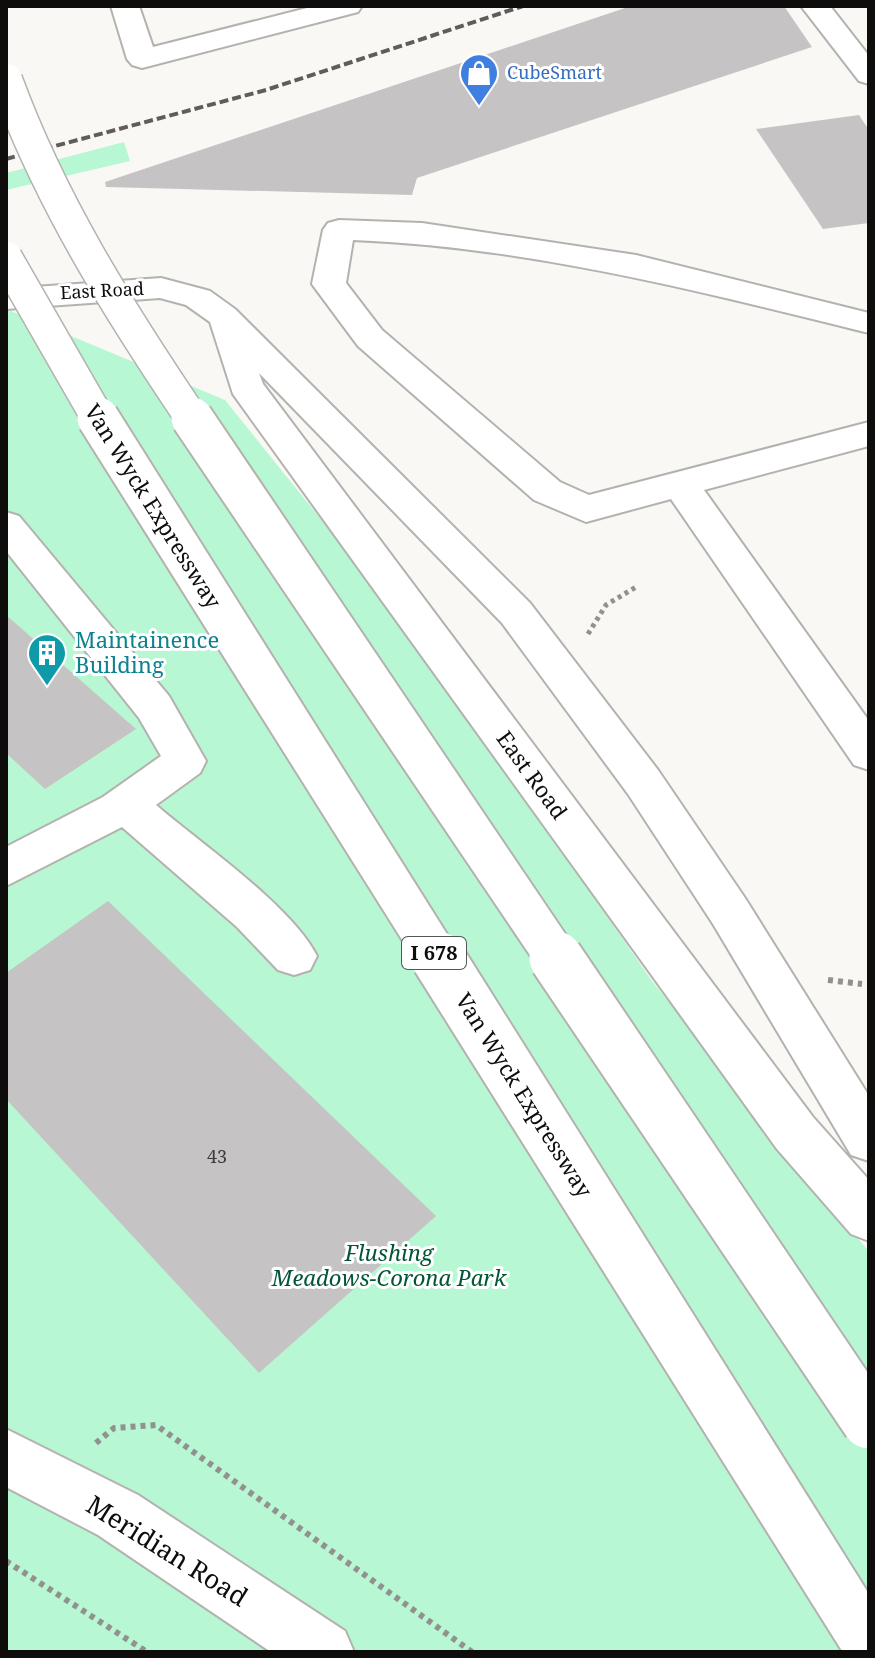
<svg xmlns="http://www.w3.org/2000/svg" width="875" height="1658" font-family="'Noto Serif',serif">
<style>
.green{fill:#b7f7d3}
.building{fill:#c6c3c5}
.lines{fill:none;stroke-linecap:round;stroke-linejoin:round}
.minor-casing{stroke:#b4b2af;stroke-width:4}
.path-far1{stroke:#93918e;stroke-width:5;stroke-dasharray:4 4;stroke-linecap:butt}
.path{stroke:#93918e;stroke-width:6;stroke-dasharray:5 5;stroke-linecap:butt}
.minor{fill:#fff;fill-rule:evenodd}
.rail{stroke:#5f5d5b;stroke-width:4;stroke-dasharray:9 4;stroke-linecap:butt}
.highway-bridge-far2-casing{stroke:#b4b2af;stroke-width:35;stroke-linecap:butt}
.highway-bridge-far1-casing{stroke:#b4b2af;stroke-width:45;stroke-linecap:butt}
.highway-bridge-casing{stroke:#b4b2af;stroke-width:57;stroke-linecap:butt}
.highway-bridge-far2{stroke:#fff;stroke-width:32}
.highway-bridge-far1{stroke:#fff;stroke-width:41}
.highway-bridge{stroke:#fff;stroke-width:53}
.labels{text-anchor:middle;stroke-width:6;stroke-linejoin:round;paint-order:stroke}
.far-shop-label{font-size:18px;fill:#366cbe;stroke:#fff;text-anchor:start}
.far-street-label{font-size:18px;fill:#0e0d0c;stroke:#fff}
.number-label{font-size:18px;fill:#3c3a3a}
.shield{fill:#fff;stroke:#565655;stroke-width:2}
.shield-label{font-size:20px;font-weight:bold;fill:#0e0d0c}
.street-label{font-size:22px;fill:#0e0d0c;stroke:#fff}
.culture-label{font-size:22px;fill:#0d838f;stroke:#fff;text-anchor:start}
.park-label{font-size:22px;font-style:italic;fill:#025636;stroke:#fff}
.near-street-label{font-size:26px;fill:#0e0d0c;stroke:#fff}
</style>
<rect width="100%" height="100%" fill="#faf8f4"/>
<path class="green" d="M 124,142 L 130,161 L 6,190 L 6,173 Z
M 6,309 L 225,400 L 398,615 L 652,981 L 869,1252 L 869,1652 L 6,1652 Z"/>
<path class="building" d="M 631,6 L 784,6 L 812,47 L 417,178 L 412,195 L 106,187 L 105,182 Z
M 859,115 L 869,130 L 869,223 L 823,229 L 756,129 Z
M 6,615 L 136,729 L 45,789 L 6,753 Z
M 108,901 L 436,1216 L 259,1373 L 6,1099 L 6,973 Z"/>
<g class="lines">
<defs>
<path id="minor" d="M 111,6 L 139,6 L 153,47 L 315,6 L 362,6 L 358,12 L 142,68 L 132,65 L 127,59 Z
M 801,6 L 830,6 L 869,56 L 869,84 L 859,81 Z
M 339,220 L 422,223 L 636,255 L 869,313 L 869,333 C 699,291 529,247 353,240 L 346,283 L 382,330 L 560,482 L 589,495 L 869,422 L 869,446 L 704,490 L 869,721 L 869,770 L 854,765 L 671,499 L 586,522 L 534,500 L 358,346 L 312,284 L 323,230 L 328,223 Z
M 161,278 L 210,291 L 235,309 L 530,603 L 658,770 L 745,898 L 869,1096 L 869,1161 L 851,1155 L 713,924 L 628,794 L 502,623 L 259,373 L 263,384 L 813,1117 L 869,1180 L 869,1241 L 851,1234 L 777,1149 L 233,394 L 210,322 L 186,305 L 160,298 L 6,309 L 6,289 Z
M 6,512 L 19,516 L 169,696 L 206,761 L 200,773 L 156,805 C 200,843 292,906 317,956 L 310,970 L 294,975 L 278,970 L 237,927 L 122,827 L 6,886 L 6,847 L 103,797 L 161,756 L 139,718 L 6,551 Z
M 6,1429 L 138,1495 L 345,1631 L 354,1652 L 271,1652 L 98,1535 L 6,1487 Z"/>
</defs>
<use href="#minor" class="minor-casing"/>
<path class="path-far1" d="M 588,634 L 606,605 L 636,587"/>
<path class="path" d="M 828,980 L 862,984
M 96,1443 L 114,1428 L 156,1425 L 472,1652
M 6,1561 L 147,1652"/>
<use href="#minor" class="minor"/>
<path class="rail" d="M 6,159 L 266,90 L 523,6"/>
<defs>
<path id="highway-bridge-far2" d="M 6,80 C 51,203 120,312 193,420
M 6,258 L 99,420"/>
<path id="highway-bridge-far1" d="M 98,418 L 439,960
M 192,418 L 558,960"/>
<path id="highway-bridge" d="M 438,958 L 869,1644
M 556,958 L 869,1422"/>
</defs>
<use href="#highway-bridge-far2" class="highway-bridge-far2-casing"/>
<use href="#highway-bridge-far1" class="highway-bridge-far1-casing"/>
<use href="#highway-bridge" class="highway-bridge-casing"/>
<use href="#highway-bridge-far2" class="highway-bridge-far2"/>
<use href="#highway-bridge-far1" class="highway-bridge-far1"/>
<use href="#highway-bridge" class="highway-bridge"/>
</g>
<defs>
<symbol id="shop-pin" viewBox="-11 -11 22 30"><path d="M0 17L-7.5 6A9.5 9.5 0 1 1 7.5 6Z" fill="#3f7fe0" stroke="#fff"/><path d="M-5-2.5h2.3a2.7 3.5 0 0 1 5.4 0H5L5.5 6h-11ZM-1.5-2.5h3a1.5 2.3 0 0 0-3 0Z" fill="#fff"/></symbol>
<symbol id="building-pin" viewBox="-11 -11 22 30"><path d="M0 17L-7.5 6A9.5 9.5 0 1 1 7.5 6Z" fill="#0f9aa8" stroke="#fff"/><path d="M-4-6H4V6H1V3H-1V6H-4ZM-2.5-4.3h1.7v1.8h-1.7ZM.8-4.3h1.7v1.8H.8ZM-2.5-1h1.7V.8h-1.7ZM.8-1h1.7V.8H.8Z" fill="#fff"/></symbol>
</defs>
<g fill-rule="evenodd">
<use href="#shop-pin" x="457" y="51" width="44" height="60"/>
<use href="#building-pin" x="25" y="631" width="44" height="60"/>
</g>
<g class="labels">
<g class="far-shop-label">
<text x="507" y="79">CubeSmart</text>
</g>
<g class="far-street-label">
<text transform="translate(102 291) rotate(-3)" y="6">East Road</text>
</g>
<g class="number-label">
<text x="217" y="1163">43</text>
</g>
<rect class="shield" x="402" y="937" width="64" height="32" rx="6"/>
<g class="shield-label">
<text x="434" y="960">I 678</text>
</g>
<g class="street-label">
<text transform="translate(153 506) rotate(58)" y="8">Van Wyck Expressway</text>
<text transform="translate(532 775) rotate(54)" y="8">East Road</text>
<text transform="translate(524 1095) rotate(58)" y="8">Van Wyck Expressway</text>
</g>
<g class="culture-label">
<text x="75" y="648">Maintainence<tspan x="75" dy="25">Building</tspan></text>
</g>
<g class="park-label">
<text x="389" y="1261">Flushing<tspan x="389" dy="25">Meadows-Corona Park</tspan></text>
</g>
<g class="near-street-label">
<text transform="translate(167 1551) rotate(32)" y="9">Meridian Road</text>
</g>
</g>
<rect width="875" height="1658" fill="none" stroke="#0e0d0c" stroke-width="16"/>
</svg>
